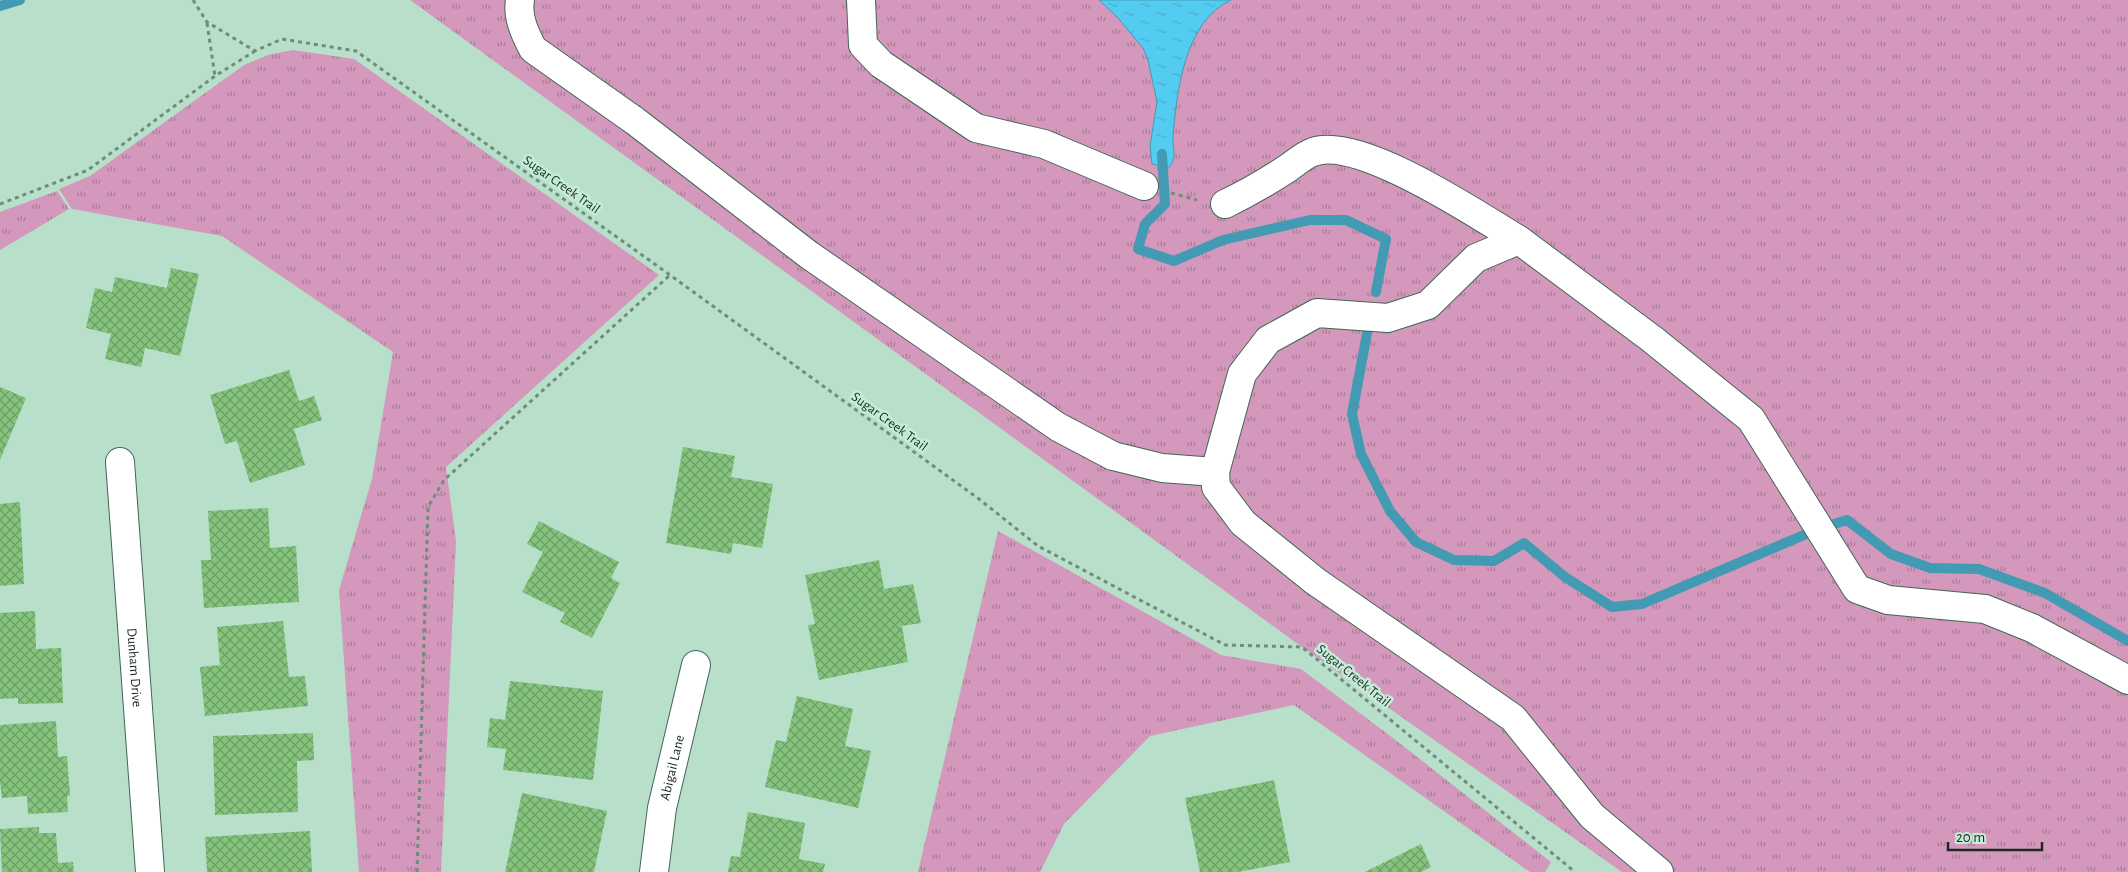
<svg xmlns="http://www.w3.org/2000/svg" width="2128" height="872" font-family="'Alegreya Sans',sans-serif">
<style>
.grass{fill:url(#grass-tufts)}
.water{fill:url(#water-ripples);stroke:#429bb3}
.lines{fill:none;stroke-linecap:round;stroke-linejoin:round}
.stream{stroke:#429bb3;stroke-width:10}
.building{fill:url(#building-cross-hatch)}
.minor-casing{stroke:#426654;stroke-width:30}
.path{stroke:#6f8c7d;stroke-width:3;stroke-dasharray:4 4;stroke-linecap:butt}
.minor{stroke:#fff;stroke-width:28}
.labels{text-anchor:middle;stroke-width:5;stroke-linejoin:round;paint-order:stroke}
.street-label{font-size:14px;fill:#1a2a22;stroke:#c4ecd7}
</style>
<defs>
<pattern id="grass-tufts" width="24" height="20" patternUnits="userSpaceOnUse" patternTransform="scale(1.25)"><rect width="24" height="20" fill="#d398bc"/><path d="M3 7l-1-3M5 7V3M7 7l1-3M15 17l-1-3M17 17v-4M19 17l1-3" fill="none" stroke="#aa7c98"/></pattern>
<pattern id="water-ripples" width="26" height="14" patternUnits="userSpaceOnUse" patternTransform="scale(1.25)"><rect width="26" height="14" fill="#53ccf1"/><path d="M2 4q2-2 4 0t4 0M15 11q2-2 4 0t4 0" fill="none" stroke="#48afce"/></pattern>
<pattern id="building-cross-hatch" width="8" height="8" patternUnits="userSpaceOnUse" patternTransform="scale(1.25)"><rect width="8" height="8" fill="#84c47d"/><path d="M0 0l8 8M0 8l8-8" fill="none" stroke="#6b9f66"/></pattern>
</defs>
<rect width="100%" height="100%" fill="#b7dfca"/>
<path class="grass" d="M 410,0 L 2128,0 L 2128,872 L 1622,872 L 1302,647 Z
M 293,50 L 354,59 L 659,275 L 446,467 L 456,541 L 441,872 L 359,872 L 339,590 L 372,479 L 393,352 L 222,236 L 72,209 L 59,189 L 90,176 L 244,65 L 268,55 Z
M 57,191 L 69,209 L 0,250 L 0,212 Z
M 998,531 L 1221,655 L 1301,669 L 1393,738 L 1551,862 L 1545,872 L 1530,872 L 1294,705 L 1150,736 L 1064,824 L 1040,872 L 918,872 Z"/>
<path class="water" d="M 1099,0 L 1231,0 C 1185,21 1177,90 1173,135 C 1172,149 1178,155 1169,168 L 1152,164 L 1150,146 L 1157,102 L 1148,60 L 1143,48 L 1117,17 Z"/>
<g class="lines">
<path class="stream" d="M 0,6 L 20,0
M 1162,154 L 1165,204 L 1145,224 L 1138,249 L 1174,261 L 1223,240 L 1310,220 L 1346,220 L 1386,239 L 1376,292
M 1368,328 L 1352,414 L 1361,454 L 1390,511 L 1416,542 L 1454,560 L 1494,561 L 1524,543 L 1565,577 L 1612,607 L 1642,604 L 1818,529 L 1847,520 L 1891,554 L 1930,568 L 1979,569 L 2045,593 L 2128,641"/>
</g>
<path class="building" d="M 171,268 L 199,274 L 180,356 L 145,348 L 141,367 L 105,359 L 111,334 L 86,328 L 95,288 L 112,292 L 115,277 L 167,288 Z
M 289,370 L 299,401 L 314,396 L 322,420 L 294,429 L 305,465 L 250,483 L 237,441 L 225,444 L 210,395 Z
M 0,387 L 26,398 L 0,460 Z
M 683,447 L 735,456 L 731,477 L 773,484 L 762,548 L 733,543 L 731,554 L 666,543 Z
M 20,502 L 24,584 L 0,586 L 0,504 Z
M 268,508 L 270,548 L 296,546 L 299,602 L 204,608 L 201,560 L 211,560 L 208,511 Z
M 539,521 L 619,562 L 611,578 L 620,583 L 592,638 L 560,622 L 565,613 L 522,592 L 543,552 L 527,544 Z
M 879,560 L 884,589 L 913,584 L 921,623 L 902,626 L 908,662 L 819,680 L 808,625 L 815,624 L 805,575 Z
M 35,611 L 36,649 L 61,648 L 63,703 L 18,704 L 18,698 L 0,699 L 0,613 Z
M 283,621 L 289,677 L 305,676 L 308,706 L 205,716 L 200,667 L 220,665 L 217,627 Z
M 510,681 L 603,691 L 593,780 L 503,770 L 506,749 L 487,747 L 490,718 L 505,720 Z
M 797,696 L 853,709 L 845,746 L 871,751 L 858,808 L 765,787 L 776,740 L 786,742 Z
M 56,721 L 58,757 L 67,756 L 70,796 L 67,796 L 68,812 L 28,814 L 27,796 L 2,798 L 0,781 L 0,725 Z
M 313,733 L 314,760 L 297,761 L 298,812 L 215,815 L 213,736 Z
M 1274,780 L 1290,862 L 1238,872 L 1200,872 L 1185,798 Z
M 522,793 L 607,811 L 594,872 L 505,872 Z
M 748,812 L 805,823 L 799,859 L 825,864 L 823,872 L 728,872 L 731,856 L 740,857 Z
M 39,827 L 39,833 L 56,833 L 58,863 L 73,862 L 74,872 L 2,872 L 0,829 Z
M 310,831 L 312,872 L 207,872 L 205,837 Z
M 1421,844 L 1431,867 L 1421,872 L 1365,872 Z"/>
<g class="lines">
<defs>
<g id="minor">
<path d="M 520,0 C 517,17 525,34 533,49 L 635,121 L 809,255 L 1058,427 L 1113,456 L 1162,468 L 1215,472"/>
<path d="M 861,0 L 863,45 L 881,64 L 976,128 L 1044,144 L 1144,186"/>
<path d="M 1225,204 C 1246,194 1265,183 1285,170 C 1293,165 1304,155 1313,152 C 1359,135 1479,216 1519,240 L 1476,258 L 1428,305 L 1388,318 L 1317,313 L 1268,340 L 1242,374 L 1215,472 L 1216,487 L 1243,523 L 1315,581 L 1513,718 L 1592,816 L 1659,872"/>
<path d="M 1519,240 L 1652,339 L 1751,419 L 1857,589 L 1888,600 L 1985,609 L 2032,628 L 2128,680"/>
<path id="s1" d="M 120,462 L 150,872"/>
<path id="s2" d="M 654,872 L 662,808 L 696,665"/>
</g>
</defs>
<use href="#minor" class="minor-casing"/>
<path class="path" d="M 193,0 L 207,22 L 255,51 L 282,39 L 356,51 L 670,275 L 979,499 L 1038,546 L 1225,645 L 1302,647 L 1575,872
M 207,23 L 215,76
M 1171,193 L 1197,200
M 0,204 L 88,170 L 215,76 L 255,51
M 417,872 L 428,507 L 444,480 L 670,275"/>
<use href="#minor" class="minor"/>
</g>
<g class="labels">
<g class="street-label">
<text transform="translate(562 184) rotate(35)" y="5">Sugar Creek Trail</text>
<text transform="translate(890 421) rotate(36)" y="5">Sugar Creek Trail</text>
<text dy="5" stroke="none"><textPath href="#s1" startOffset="206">Dunham Drive</textPath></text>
<text transform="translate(1354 675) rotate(39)" y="5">Sugar Creek Trail</text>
<text dy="5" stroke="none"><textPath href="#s2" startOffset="106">Abigail Lane</textPath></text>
</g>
</g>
<path d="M1948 842v8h94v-8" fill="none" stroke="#1a2a22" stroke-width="2.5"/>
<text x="1956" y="842" font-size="15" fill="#1a2a22" stroke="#c4ecd7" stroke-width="4" paint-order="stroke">20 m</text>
</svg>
